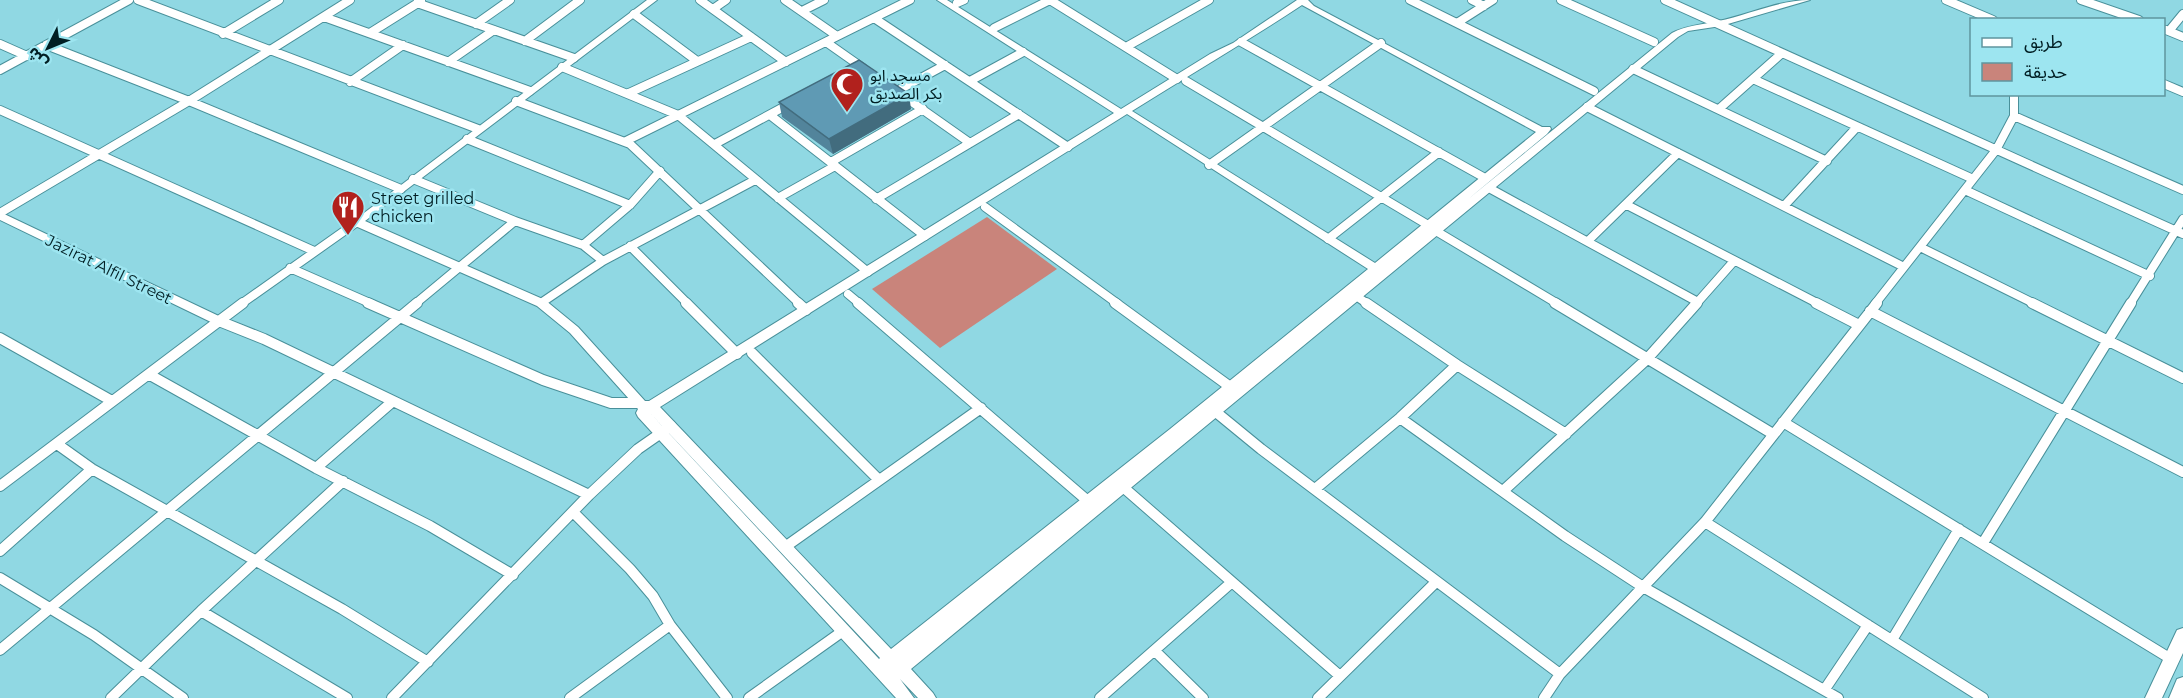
<svg xmlns="http://www.w3.org/2000/svg" width="2183" height="698" font-family="Montserrat,'Noto Sans Arabic',sans-serif">
<style>
.green{fill:#c9847b}
.lines{fill:none;stroke-linecap:round;stroke-linejoin:round}
.minor-far1-casing{stroke:#49909a;stroke-width:10}
.minor-casing{stroke:#49909a;stroke-width:12}
.tertiary-casing{stroke:#49909a;stroke-width:2}
.secondary-casing{stroke:#49909a;stroke-width:2}
.minor-far1{stroke:#fff;stroke-width:8}
.minor{stroke:#fff;stroke-width:10}
.tertiary{fill:#fff;fill-rule:evenodd}
.secondary{fill:#fff;fill-rule:evenodd}
.wall{fill:#52849b}
.shaded-wall{fill:#426c7e}
.building{fill:#5f9ab4;stroke:#426c7e;stroke-width:1.5}
.labels{text-anchor:middle;stroke-width:5;stroke-linejoin:round;paint-order:stroke}
.poi-label{font-size:16px;fill:#011e23;stroke:#9de5f0;text-anchor:start}
.street-label{font-size:16px;fill:#011e23;stroke:#9de5f0}
</style>
<rect width="100%" height="100%" fill="#90d8e3"/>
<path class="green" d="M 987,217 L 1057,269 L 940,348 L 872,289 Z"/>
<g class="lines">
<defs>
<path id="minor-far1" d="M 138,0 L 478,129
M 700,0 L 786,62
M 785,0 L 837,36
M 1050,0 L 1177,79
M 1410,0 L 1594,91
M 1472,0 L 1484,6
M 1561,0 L 1654,42
M 1665,0 L 2183,234
M 1946,0 L 1993,20
M 2081,0 L 2139,20
M 417,3 L 574,58
M 957,3 L 964,0
M 713,9 L 726,0
M 802,11 L 824,0
M 634,14 L 697,61
M 324,17 L 530,91
M 874,18 L 1068,147
M 1457,23 L 1493,0
M 476,24 L 510,0
M 994,28 L 1050,0
M 2166,30 L 2183,37
M 2169,31 L 2183,14
M 370,33 L 421,1
M 223,34 L 279,0
M 525,41 L 580,0
M 826,42 L 863,68
M 1241,42 L 1485,178
M 0,44 L 27,56
M 46,45 L 189,101 L 401,189
M 1126,47 L 1209,0
M 448,62 L 494,30
M 562,67 L 678,115 L 868,272
M 1633,69 L 1827,161
M 0,70 L 129,0
M 1753,79 L 1973,179
M 970,81 L 1023,52
M 1186,81 L 1428,225
M 350,82 L 403,45
M 2164,84 L 2183,92
M 897,91 L 945,65
M 629,93 L 751,37
M 899,93 L 970,143
M 516,101 L 630,144 L 800,304
M 1587,107 L 1904,267
M 1719,109 L 1782,53
M 0,110 L 314,251
M 770,115 L 925,236
M 2014,116 L 2183,190
M 467,139 L 630,205
M 626,141 L 910,0
M 715,144 L 791,103
M 831,162 L 923,109
M 1209,165 L 1381,43
M 413,179 L 515,221 L 583,245 L 603,261
M 1489,188 L 1696,301
M 1965,190 L 2150,276
M 778,198 L 835,166
M 876,199 L 1019,114
M 1627,205 L 1819,304
M 1784,206 L 1856,128
M 985,207 L 1118,304
M 0,213 L 189,101 L 350,0
M 1436,231 L 1558,304
M 1328,239 L 1439,152
M 1588,241 L 1678,153
M 583,245 L 630,205 L 660,171
M 630,246 L 688,304
M 1920,247 L 2035,304
M 290,268 L 372,304
M 848,294 L 860,304
M 1356,296 L 1368,304
M 541,303 L 603,261 L 755,180
M 241,304 L 357,222
M 415,304 L 515,221
M 1696,304 L 1734,261
M 1875,304 L 1996,150 L 2014,116 L 2014,94
M 2130,304 L 2183,219"/>
<path id="minor" d="M 368,303 L 543,380 L 611,403 L 639,403
M 686,303 L 737,354
M 798,303 L 806,310
M 858,303 L 1089,502
M 1115,303 L 1229,386
M 1366,303 L 1457,365 L 1566,434
M 1555,303 L 1773,434
M 1816,303 L 1859,325
M 2032,303 L 2183,378
M 1870,311 L 2183,472
M 219,321 L 264,339 L 589,495
M 0,338 L 112,401
M 752,353 L 879,480
M 150,375 L 316,468 L 430,526 L 513,575
M 1211,408 L 1261,449 L 1560,674
M 1400,418 L 1565,536 L 1643,587 L 1838,698
M 1783,422 L 2171,659
M 57,444 L 92,469 L 342,609 L 428,662
M 316,468 L 392,402
M 0,486 L 243,303
M 1123,487 L 1340,676
M 1315,489 L 1400,418 L 1457,365
M 1503,491 L 1647,359 L 1697,303
M 573,512 L 630,569 L 653,596 L 670,625 L 727,698
M 1705,522 L 1983,698
M 1983,543 L 2131,303
M 785,547 L 981,408
M 0,551 L 92,469
M 0,578 L 94,635 L 183,698
M 201,611 L 347,698
M 1892,640 L 1959,529
M 0,650 L 417,303
M 1155,651 L 1203,698
M 1825,689 L 1868,625
M 111,698 L 201,611 L 343,481
M 392,698 L 589,495 L 638,449 L 671,426
M 570,698 L 670,625
M 749,698 L 843,631
M 1100,698 L 1232,582
M 1318,698 L 1436,582
M 1544,698 L 1560,674 L 1705,522 L 1877,303"/>
<path id="tertiary" d="M 647,0 L 657,0 L 365,221 L 545,300 L 578,327 L 645,401 L 649,401 L 1114,113 L 937,0 L 947,0 L 1121,109 L 1210,54 L 1233,43 L 1297,0 L 1308,0 L 1314,6 L 1542,127 L 1550,127 L 1551,129 L 1547,134 L 1467,200 L 1672,33 C 1687,25 1701,25 1718,21 C 1748,15 1779,0 1810,0 L 1721,26 L 1688,31 L 1678,37 L 911,669 L 933,693 L 936,698 L 918,698 L 900,679 L 914,698 L 896,698 L 638,417 L 636,413 L 638,409 L 570,333 L 537,306 L 353,225 L 352,222 ZM 1302,5 L 1536,132 L 1375,263 L 1132,111 C 1189,75 1246,42 1302,5 ZM 1127,114 L 1368,269 L 1170,429 L 891,649 L 660,407 ZM 650,413 L 880,658 L 879,659 Z
M 0,212 L 223,318 L 225,321 L 219,325 L 215,324 L 0,220 Z"/>
<path id="secondary" d="M 2183,628 L 2183,653 L 2162,698 L 2145,698 L 2177,630 Z
M 2183,677 L 2183,698 L 2169,698 L 2177,679 Z"/>
</defs>
<use href="#minor-far1" class="minor-far1-casing"/>
<use href="#minor" class="minor-casing"/>
<use href="#tertiary" class="tertiary-casing"/>
<use href="#secondary" class="secondary-casing"/>
<use href="#minor-far1" class="minor-far1"/>
<use href="#minor" class="minor"/>
<use href="#tertiary" class="tertiary"/>
<use href="#secondary" class="secondary"/>
</g>
<path class="wall" d="M 779,102 L 911,109 L 833,154 L 782,117 Z"/>
<path class="shaded-wall" d="M 909,94 L 911,109 L 833,154 L 829,139 Z"/>
<path class="building" d="M 859,60 L 909,94 L 829,139 L 779,102 Z"/>
<defs>
<symbol id="mosque-pin" viewBox="-11 -11 22 30"><path d="M0 17L-7.5 6A9.5 9.5 0 1 1 7.5 6Z" fill="#b1211d" stroke="#9de5f0"/><path d="M3.5-4.9A6 6 0 1 0 3.5 4.9A5 5 0 1 1 3.5-4.9Z" fill="#fff"/></symbol>
<symbol id="restaurant-pin" viewBox="-11 -11 22 30"><path d="M0 17L-7.5 6A9.5 9.5 0 1 1 7.5 6Z" fill="#b1211d" stroke="#9de5f0"/><path d="M-5-6h1v4h1v-4h1v4h1v-4h1v5L-1.5 .5V6h-2V.5L-5-1ZM5-6V6H3V1.5H1.5Q1.5-4 5-6Z" fill="#fff"/></symbol>
</defs>
<g fill-rule="evenodd">
<use href="#mosque-pin" x="828" y="65" width="38" height="52"/>
<use href="#restaurant-pin" x="329" y="188" width="38" height="52"/>
</g>
<g class="labels">
<g class="poi-label">
<text x="870" y="81">مسجد ابو<tspan x="870" dy="18">بكر الصديق</tspan></text>
<text x="371" y="204">Street grilled<tspan x="371" dy="18">chicken</tspan></text>
</g>
<g class="street-label">
<text transform="translate(109 269) rotate(26)" y="6">Jazirat Alfil Street</text>
</g>
</g>
<rect x="1970" y="18" width="195" height="78" fill="#9de5f0" stroke="#5f959e" stroke-width="1.5"/>
<rect x="1982" y="38" width="30" height="9" fill="#ffffff" stroke="#5f959e" stroke-width="1.5"/>
<text x="2024" y="48" font-size="18" fill="#011e23">طريق</text>
<rect x="1982" y="63" width="30" height="18" fill="#c9847b" stroke="#5f959e" stroke-width="1.5"/>
<text x="2024" y="78" font-size="18" fill="#011e23">حديقة</text>
<g transform="translate(48 48) rotate(227)" stroke="#9de5f0" stroke-width="4.5" paint-order="stroke">
<path d="M0-4.5L10 22L0 15L-10 22Z" fill="#011e23"/>
<text y="-9" font-size="16" font-weight="bold" text-anchor="middle" fill="#011e23">ش</text>
</g>
</svg>
